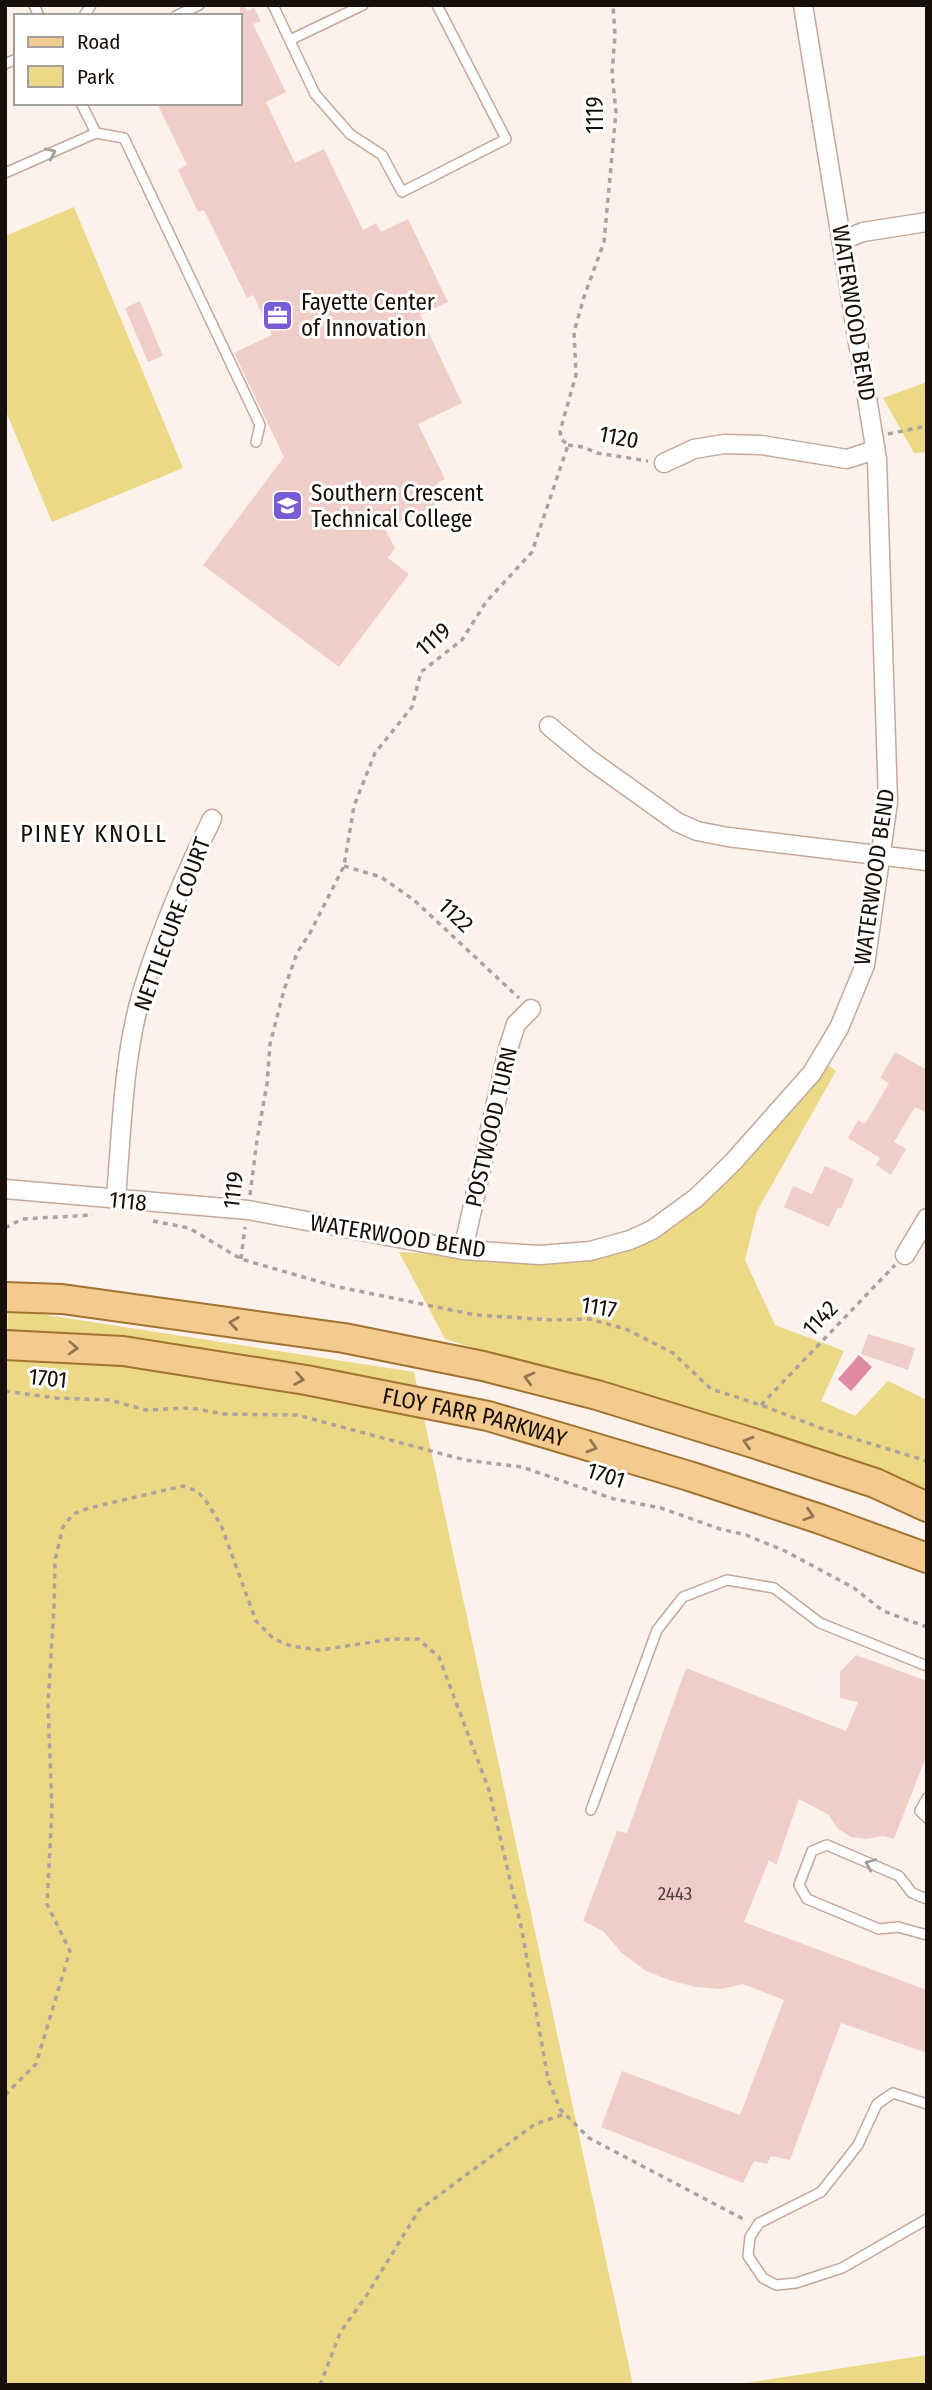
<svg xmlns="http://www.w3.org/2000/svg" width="932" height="2390" font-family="'Fira Sans Condensed',sans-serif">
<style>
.green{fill:#ebd986}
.water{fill:#df8aa2}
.building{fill:#efceca}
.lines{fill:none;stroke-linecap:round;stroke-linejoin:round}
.service-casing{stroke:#c4a899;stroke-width:12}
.minor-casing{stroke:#c4a899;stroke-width:21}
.primary-casing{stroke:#a27230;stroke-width:32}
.path{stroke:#ada29c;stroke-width:3.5;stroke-dasharray:5 5;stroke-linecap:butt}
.service{stroke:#fff;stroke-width:9}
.minor{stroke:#fff;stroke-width:18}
.primary{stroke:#f4cb8f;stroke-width:28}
.oneway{stroke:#a39f9d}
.oneway2{stroke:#917653}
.labels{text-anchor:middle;stroke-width:6;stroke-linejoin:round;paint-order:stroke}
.number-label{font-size:19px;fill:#4e3f3a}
.street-label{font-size:23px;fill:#190f0a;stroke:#fff}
.poi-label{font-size:23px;fill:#190f0a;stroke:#fff;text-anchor:start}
.neighbourhood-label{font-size:24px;letter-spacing:2px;fill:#190f0a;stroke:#fff}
</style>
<rect width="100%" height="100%" fill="#fdf1eb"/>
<path class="green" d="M 74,207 L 183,468 L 52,522 L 5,409 L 5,236 Z
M 927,382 L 927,452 L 914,453 L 883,398 Z
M 824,1062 L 836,1071 L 757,1211 L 745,1260 L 775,1325 L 844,1351 L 821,1401 L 855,1416 L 888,1381 L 927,1400 L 927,1492 L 445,1339 L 399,1252 L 553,1260 L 632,1246 L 722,1181 Z
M 8,1309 L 414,1372 L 633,2385 L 5,2385 L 5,1473 Z
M 927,2355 L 927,2385 L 733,2385 Z"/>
<path class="water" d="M 859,1355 L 872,1367 L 851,1391 L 838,1379 Z"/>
<path class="building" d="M 240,5 L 244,5 L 247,11 L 254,8 L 261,21 L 253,24 L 286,92 L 266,102 L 295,163 L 324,149 L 363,230 L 376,223 L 381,232 L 408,219 L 448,302 L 420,315 L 462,403 L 418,424 L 445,479 L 437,483 L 445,500 L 385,529 L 395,548 L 388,558 L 409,574 L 339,667 L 203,565 L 284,457 L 234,353 L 272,335 L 253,295 L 247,298 L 204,210 L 198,212 L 178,170 L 187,165 L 157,103 L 240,103 Z
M 140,301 L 163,356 L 148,362 L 125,308 Z
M 895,1052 L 927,1070 L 927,1113 L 915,1107 L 894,1142 L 906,1149 L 891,1175 L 876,1165 L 880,1158 L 848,1138 L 858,1120 L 865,1124 L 889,1083 L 880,1078 Z
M 825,1166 L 854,1179 L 841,1209 L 838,1207 L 829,1227 L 784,1207 L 793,1186 L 812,1194 Z
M 868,1334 L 915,1348 L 908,1370 L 861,1354 Z
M 856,1655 L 927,1681 L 927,1754 L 894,1839 L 883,1836 L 866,1839 L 851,1837 L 837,1828 L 829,1815 L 799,1799 L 776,1865 L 769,1860 L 744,1922 L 927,1990 L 927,2053 L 841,2023 L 790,2160 L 771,2156 L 767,2164 L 754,2161 L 743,2183 L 601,2127 L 622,2071 L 740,2115 L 784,2000 L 743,1984 L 721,1989 L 696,1987 L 669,1980 L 646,1971 L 622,1953 L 603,1931 L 583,1921 L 617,1831 L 627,1833 L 686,1668 L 846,1731 L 858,1702 L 840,1698 L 840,1672 Z"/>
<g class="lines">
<defs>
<path id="service" d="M 34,5 L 39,16
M 273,5 L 315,94 L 350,134 L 382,155 L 402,192 L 506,139 L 437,5
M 84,16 L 91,5
M 176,16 L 199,5
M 290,40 L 363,5
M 5,64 L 16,59
M 81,103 L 96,133
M 5,173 L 96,133 L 124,138 L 260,425 L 256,442
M 927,1798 L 920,1811 L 927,1818
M 591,1810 L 657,1630 L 683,1597 L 727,1580 L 774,1588 L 820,1623 L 927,1666
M 927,1899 L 912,1893 L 899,1876 L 827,1845 L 812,1851 L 799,1885 L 807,1899 L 879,1929 L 898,1927 L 927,1935
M 927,2104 L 893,2093 L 877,2104 L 858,2145 L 821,2192 L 759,2223 L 750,2237 L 748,2256 L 763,2278 L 776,2285 L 796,2283 L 842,2268 L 927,2219"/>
<path id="minor" d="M 843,240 L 863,232 L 927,222
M 664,463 L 694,449 L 724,444 L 761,445 L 847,459 L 875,450
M 549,726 L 589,759 L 677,822 L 697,831 L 728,837 L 927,861
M 5,1189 L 248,1210 L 463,1250 L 540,1255 L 590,1251 L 630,1240 L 652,1230 L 696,1198 L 733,1162 L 812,1073 L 839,1028 L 865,965 L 888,802 L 877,459 L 803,5
M 116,1197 C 122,1128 123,1053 144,986 C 162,929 186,872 212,819
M 463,1250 L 508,1049 L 516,1024 L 531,1009
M 905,1255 L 927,1218"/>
<g id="primary">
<path d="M 5,1297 L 62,1299 L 344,1338 L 483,1366 L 597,1395 L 753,1443 L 875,1483 L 927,1507"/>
<path id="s1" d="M 5,1345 L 123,1351 L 306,1380 L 488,1416 L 689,1476 L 820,1519 L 927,1558"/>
</g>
</defs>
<use href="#service" class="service-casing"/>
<use href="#minor" class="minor-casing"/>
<use href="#primary" class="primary-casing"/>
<path class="path" d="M 888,434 L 927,426
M 568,445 L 583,447 L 597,453 L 648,461
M 344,866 L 381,877 L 414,900 L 519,998
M 250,1195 L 257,1140 L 267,1084 L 270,1044 L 284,990 L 297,953 L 310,933 L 344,866 L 354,806 L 375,753 L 412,707 L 421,672 L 462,640 L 486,602 L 532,552 L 568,445 L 561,439 L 560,431 L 576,375 L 574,332 L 584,297 L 604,242 L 616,112 L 612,74 L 615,35 L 613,5
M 153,1221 L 189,1228 L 241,1259 L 334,1286 L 476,1315 L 552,1320 L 589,1319 L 626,1329 L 673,1353 L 711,1389 L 761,1405 L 823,1429 L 927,1461
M 5,1228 L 22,1219 L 93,1215
M 241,1259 L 245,1227
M 5,1391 L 56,1398 L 110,1400 L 146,1410 L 191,1408 L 223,1414 L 297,1415 L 465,1460 L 522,1467 L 614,1499 L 661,1508 L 720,1529 L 746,1535 L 785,1551 L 854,1588 L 883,1611 L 927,1627
M 761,1405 L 895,1265
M 5,2095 L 36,2064 L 70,1951 L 47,1904 L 52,1809 L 48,1705 L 54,1607 L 55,1560 L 63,1527 L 73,1514 L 89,1508 L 183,1486 L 197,1491 L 206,1501 L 221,1525 L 256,1621 L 274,1639 L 291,1646 L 320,1650 L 392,1639 L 418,1639 L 439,1657 L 489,1790 L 522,1931 L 548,2079 L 560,2109 L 589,2138 L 747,2221
M 320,2385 L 341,2331 L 365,2298 L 419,2210 L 535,2124 L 565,2114"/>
<use href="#service" class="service"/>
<use href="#minor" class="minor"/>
<use href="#primary" class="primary"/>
</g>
<defs><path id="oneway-chevron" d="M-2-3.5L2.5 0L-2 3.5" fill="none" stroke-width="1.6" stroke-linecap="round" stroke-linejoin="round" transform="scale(1.75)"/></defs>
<g class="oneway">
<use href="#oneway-chevron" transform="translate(51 153) rotate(-24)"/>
<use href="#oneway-chevron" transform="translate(870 1864) rotate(-157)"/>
</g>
<g class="oneway2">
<use href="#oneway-chevron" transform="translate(234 1323) rotate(-172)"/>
<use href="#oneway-chevron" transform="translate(73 1348) rotate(3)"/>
<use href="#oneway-chevron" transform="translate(529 1378) rotate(-165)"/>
<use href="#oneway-chevron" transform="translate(299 1379) rotate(10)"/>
<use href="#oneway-chevron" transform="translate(748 1442) rotate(-163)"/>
<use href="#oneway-chevron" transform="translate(592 1447) rotate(17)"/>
<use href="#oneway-chevron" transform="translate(809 1515) rotate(18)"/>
</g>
<defs>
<symbol id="office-square" viewBox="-11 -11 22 22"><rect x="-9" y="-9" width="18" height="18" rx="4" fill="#795bd6" stroke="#fff"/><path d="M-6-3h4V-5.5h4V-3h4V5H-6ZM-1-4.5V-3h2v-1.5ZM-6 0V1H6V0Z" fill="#fff"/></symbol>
<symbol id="university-square" viewBox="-11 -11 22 22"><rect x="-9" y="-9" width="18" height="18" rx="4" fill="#795bd6" stroke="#fff"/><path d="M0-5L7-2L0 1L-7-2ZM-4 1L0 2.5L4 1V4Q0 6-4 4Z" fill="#fff"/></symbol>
</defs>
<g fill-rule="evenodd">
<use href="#office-square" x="260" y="298" width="35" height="35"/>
<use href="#university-square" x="270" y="488" width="35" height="35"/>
</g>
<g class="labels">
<g class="number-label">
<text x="675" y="1900">2443</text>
</g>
<g class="street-label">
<text transform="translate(595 115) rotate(-90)" y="8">1119</text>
<text transform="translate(854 313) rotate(81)" y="8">WATERWOOD BEND</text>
<text transform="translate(619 437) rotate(11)" y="8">1120</text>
<text transform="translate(433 639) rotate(-41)" y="8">1119</text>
<text transform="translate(874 877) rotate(-82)" y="8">WATERWOOD BEND</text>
<text transform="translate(456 915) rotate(44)" y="8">1122</text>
<text transform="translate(172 924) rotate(-70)" y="8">NETTLECURE COURT</text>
<text transform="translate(491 1127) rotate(-77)" y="8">POSTWOOD TURN</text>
<text transform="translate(233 1190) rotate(-83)" y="8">1119</text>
<text transform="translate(128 1201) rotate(6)" y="8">1118</text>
<text transform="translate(398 1236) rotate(9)" y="8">WATERWOOD BEND</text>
<text transform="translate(599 1307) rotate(9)" y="8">1117</text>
<text transform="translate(820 1318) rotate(-46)" y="8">1142</text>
<text transform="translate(48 1378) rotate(6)" y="8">1701</text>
<text dy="8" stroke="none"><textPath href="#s1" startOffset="476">FLOY FARR PARKWAY</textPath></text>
<text transform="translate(606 1475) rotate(18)" y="8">1701</text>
</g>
<g class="poi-label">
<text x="301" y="310">Fayette Center<tspan x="301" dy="26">of Innovation</tspan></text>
<text x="311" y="501">Southern Crescent<tspan x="311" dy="26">Technical College</tspan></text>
</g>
<g class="neighbourhood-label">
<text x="94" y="842">PINEY KNOLL</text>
</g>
</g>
<rect width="932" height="2390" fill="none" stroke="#190f0a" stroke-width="14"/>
<rect x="14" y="14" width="228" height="91" fill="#ffffff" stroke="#a39f9d" stroke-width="2"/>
<rect x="28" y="37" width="35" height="10" fill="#f4cb8f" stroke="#a39f9d" stroke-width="2"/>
<text x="77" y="49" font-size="21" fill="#190f0a">Road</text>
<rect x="28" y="66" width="35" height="21" fill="#ebd986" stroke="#a39f9d" stroke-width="2"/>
<text x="77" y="84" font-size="21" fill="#190f0a">Park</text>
</svg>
